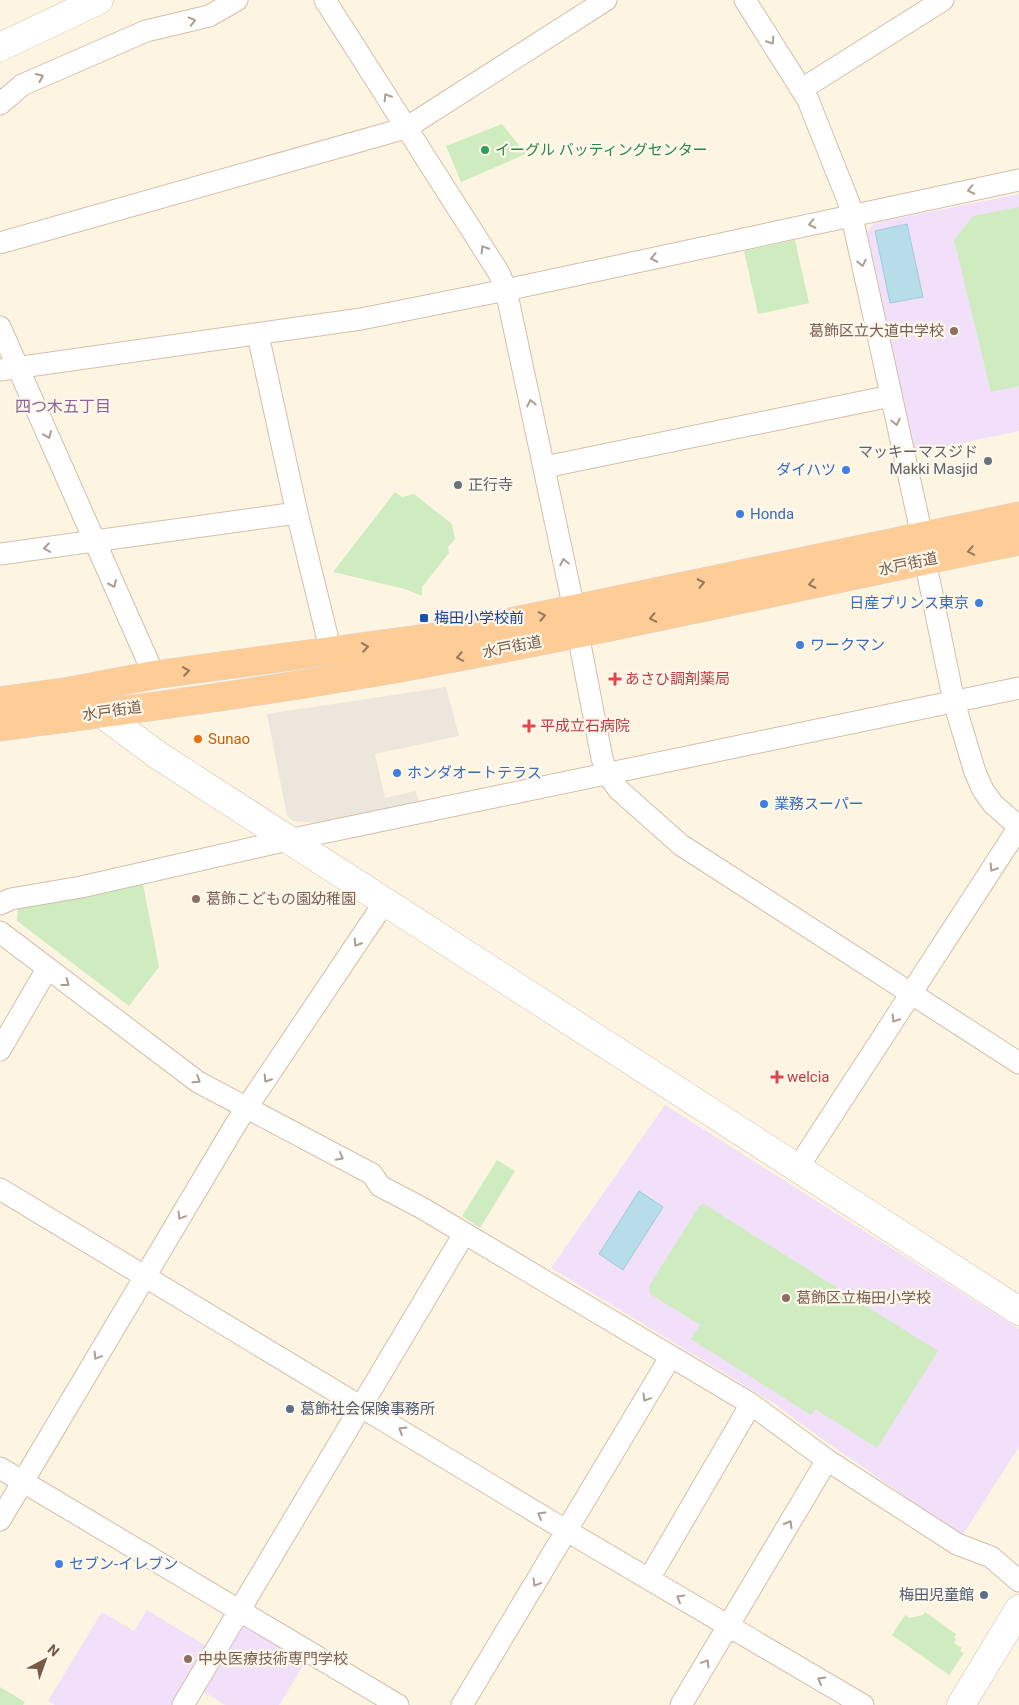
<svg xmlns="http://www.w3.org/2000/svg" width="1019" height="1705" font-family="Roboto,'Noto Sans JP',sans-serif">
<style>
.industrial{fill:#ece6dd}
.education{fill:#f2dffa}
.green{fill:#ceecc0}
.water{fill:#b6dde8;stroke:#9bccda}
.lines{fill:none;stroke-linecap:round;stroke-linejoin:round}
.minor-casing{stroke:#d1bfab;stroke-width:23}
.tertiary-casing{stroke:#d1bfab;stroke-width:29}
.trunk-casing{stroke:#ded8d3;stroke-width:29}
.minor{stroke:#fff;stroke-width:21}
.tertiary{stroke:#fff;stroke-width:28}
.trunk{stroke:#fdcc97;stroke-width:28}
.oneway{stroke:#ad9d91}
.oneway2{stroke:#98775b}
.leisure-dot{fill:#2e9e5b;stroke:#fff8ea;stroke-width:2}
.education-dot{fill:#8d6e63;stroke:#fff8ea;stroke-width:2}
.worship-dot{fill:#6b7280;stroke:#fff8ea;stroke-width:2}
.shop-dot{fill:#3f7fe0;stroke:#fff8ea;stroke-width:2}
.transit-dot{fill:#1a4fb4;stroke:#fff8ea;stroke-width:2}
.health-dot{fill:#e0444e;stroke:#fff8ea;stroke-width:2}
.food-dot{fill:#e8710a;stroke:#fff8ea;stroke-width:2}
.service-dot{fill:#5c6f8a;stroke:#fff8ea;stroke-width:2}
.labels{text-anchor:middle;stroke-width:4.5;stroke-linejoin:round;paint-order:stroke}
.leisure-label{font-size:15px;fill:#27864d;stroke:#fff8ea;text-anchor:start}
.education-label{font-size:15px;fill:#785e54;stroke:#fff8ea;text-anchor:start}
.worship-label{font-size:15px;fill:#5b616d;stroke:#fff8ea;text-anchor:end}
.shop-label{font-size:15px;fill:#366cbe;stroke:#fff8ea;text-anchor:start}
.street-label{font-size:15px;fill:#765b47;stroke:#fff8ea}
.transit-label{font-size:15px;fill:#164399;stroke:#fff8ea;text-anchor:start}
.health-label{font-size:15px;fill:#be3a42;stroke:#fff8ea;text-anchor:start}
.food-label{font-size:15px;fill:#c56008;stroke:#fff8ea;text-anchor:start}
.service-label{font-size:15px;fill:#4e5e75;stroke:#fff8ea;text-anchor:start}
.neighbourhood-label{font-size:16px;fill:#8c629a;stroke:#fff8ea}
</style>
<rect width="100%" height="100%" fill="#fdf5e2"/>
<path class="industrial" d="M 446,687 L 459,736 L 375,754 L 385,798 L 416,791 L 420,805 L 316,823 L 293,821 L 287,816 L 267,714 Z"/>
<path class="education" d="M 1019,194 L 1019,431 L 914,453 L 867,232 L 874,223 Z
M 665,1105 L 1019,1329 L 1019,1447 L 962,1536 L 821,1438 L 772,1402 L 551,1268 Z
M 147,1610 L 224,1657 L 245,1623 L 306,1661 L 279,1705 L 225,1705 L 189,1683 L 175,1705 L 55,1705 L 48,1701 L 102,1612 L 134,1631 Z"/>
<path class="green" d="M 502,124 L 526,154 L 461,182 L 446,146 Z
M 1019,207 L 1019,386 L 991,392 L 954,240 L 973,216 Z
M 795,240 L 809,303 L 758,314 L 744,251 Z
M 395,492 L 402,497 L 414,494 L 452,524 L 455,539 L 448,547 L 449,553 L 422,587 L 422,596 L 405,589 L 333,572 Z
M 143,884 L 159,967 L 129,1006 L 17,921 L 18,908 Z
M 497,1160 L 515,1171 L 480,1228 L 462,1216 Z
M 704,1204 L 938,1351 L 877,1448 L 815,1409 L 811,1415 L 691,1339 L 700,1325 L 650,1294 L 649,1286 L 700,1205 Z
M 925,1612 L 956,1634 L 954,1637 L 956,1639 L 954,1643 L 962,1648 L 960,1651 L 964,1653 L 949,1675 L 892,1635 L 905,1615 L 910,1618 L 923,1615 Z
M 0,1687 L 25,1702 L 23,1705 L 0,1705 Z"/>
<path class="water" d="M 907,224 L 923,297 L 890,303 L 875,231 Z
M 639,1191 L 663,1207 L 623,1270 L 599,1254 Z"/>
<g class="lines">
<defs>
<path id="minor" d="M 325,0 L 499,273 L 506,290 L 574,609
M 745,0 L 808,100 L 849,203 L 922,536
M 802,89 L 943,0
M 0,104 L 22,85 L 146,31 L 209,16 L 237,0
M 0,243 L 406,128 L 606,0
M 0,327 L 154,675
M 258,335 L 297,513 L 331,652
M 0,370 L 361,319 L 506,290 L 1019,180
M 545,467 L 891,396
M 0,554 L 297,513
M 925,560 L 954,702 L 975,772 L 983,790 L 993,804 L 1019,827
M 578,634 L 602,758 L 607,774 L 619,790 L 681,845 L 1019,1063
M 0,904 L 11,899 L 81,887 L 288,840 L 1019,688
M 0,932 L 198,1082 L 372,1174 L 380,1186 L 422,1208 L 751,1404 L 827,1460 L 957,1544 L 991,1557 L 1019,1581
M 0,1050 L 47,969
M 797,1169 L 1019,827
M 0,1189 L 567,1531 L 863,1705
M 0,1468 L 398,1705
M 0,1520 L 237,1122 L 384,903
M 649,1579 L 751,1404
M 183,1705 L 464,1234
M 462,1705 L 671,1356
M 681,1705 L 827,1460"/>
<path id="tertiary" d="M 0,47 L 99,0
M 101,713 L 159,756 L 1019,1311
M 961,1705 L 1019,1609"/>
<path id="trunk" d="M 0,701 L 70,691 L 154,675 L 441,636 L 574,609 L 1019,516
M 0,727 C 148,707 296,688 443,660 C 636,624 827,580 1019,541"/>
</defs>
<use href="#minor" class="minor-casing"/>
<use href="#tertiary" class="tertiary-casing"/>
<use href="#trunk" class="trunk-casing"/>
<use href="#minor" class="minor"/>
<use href="#tertiary" class="tertiary"/>
<use href="#trunk" class="trunk"/>
</g>
<defs><path id="oneway-chevron" d="M-2-3.5L2.5 0L-2 3.5" fill="none" stroke-width="1.6" stroke-linecap="round" stroke-linejoin="round" transform="scale(1.25)"/></defs>
<g class="oneway">
<use href="#oneway-chevron" transform="translate(192 21) rotate(-15)"/>
<use href="#oneway-chevron" transform="translate(771 41) rotate(57)"/>
<use href="#oneway-chevron" transform="translate(40 77) rotate(-24)"/>
<use href="#oneway-chevron" transform="translate(387 97) rotate(-122)"/>
<use href="#oneway-chevron" transform="translate(971 190) rotate(168)"/>
<use href="#oneway-chevron" transform="translate(812 224) rotate(168)"/>
<use href="#oneway-chevron" transform="translate(484 249) rotate(-122)"/>
<use href="#oneway-chevron" transform="translate(654 258) rotate(168)"/>
<use href="#oneway-chevron" transform="translate(862 263) rotate(78)"/>
<use href="#oneway-chevron" transform="translate(531 403) rotate(-102)"/>
<use href="#oneway-chevron" transform="translate(896 422) rotate(77)"/>
<use href="#oneway-chevron" transform="translate(48 435) rotate(67)"/>
<use href="#oneway-chevron" transform="translate(47 548) rotate(172)"/>
<use href="#oneway-chevron" transform="translate(564 562) rotate(-102)"/>
<use href="#oneway-chevron" transform="translate(113 584) rotate(66)"/>
<use href="#oneway-chevron" transform="translate(993 868) rotate(123)"/>
<use href="#oneway-chevron" transform="translate(357 943) rotate(123)"/>
<use href="#oneway-chevron" transform="translate(66 983) rotate(37)"/>
<use href="#oneway-chevron" transform="translate(895 1019) rotate(123)"/>
<use href="#oneway-chevron" transform="translate(267 1079) rotate(123)"/>
<use href="#oneway-chevron" transform="translate(197 1080) rotate(33)"/>
<use href="#oneway-chevron" transform="translate(340 1157) rotate(28)"/>
<use href="#oneway-chevron" transform="translate(181 1216) rotate(121)"/>
<use href="#oneway-chevron" transform="translate(97 1356) rotate(121)"/>
<use href="#oneway-chevron" transform="translate(646 1398) rotate(121)"/>
<use href="#oneway-chevron" transform="translate(402 1430) rotate(-149)"/>
<use href="#oneway-chevron" transform="translate(541 1515) rotate(-149)"/>
<use href="#oneway-chevron" transform="translate(789 1524) rotate(-60)"/>
<use href="#oneway-chevron" transform="translate(536 1583) rotate(121)"/>
<use href="#oneway-chevron" transform="translate(680 1598) rotate(-150)"/>
<use href="#oneway-chevron" transform="translate(706 1663) rotate(-59)"/>
<use href="#oneway-chevron" transform="translate(821 1680) rotate(-150)"/>
</g>
<g class="oneway2">
<use href="#oneway-chevron" transform="translate(971 551) rotate(169)"/>
<use href="#oneway-chevron" transform="translate(701 583) rotate(-12)"/>
<use href="#oneway-chevron" transform="translate(812 584) rotate(168)"/>
<use href="#oneway-chevron" transform="translate(542 616) rotate(-11)"/>
<use href="#oneway-chevron" transform="translate(653 618) rotate(168)"/>
<use href="#oneway-chevron" transform="translate(365 647) rotate(-8)"/>
<use href="#oneway-chevron" transform="translate(460 657) rotate(169)"/>
<use href="#oneway-chevron" transform="translate(186 671) rotate(-8)"/>
</g>
<circle class="leisure-dot" cx="485" cy="150" r="5"/>
<g class="education-dot">
<circle cx="954" cy="331" r="5"/>
<circle cx="196" cy="899" r="5"/>
<circle cx="786" cy="1298" r="5"/>
<circle cx="188" cy="1659" r="5"/>
</g>
<g class="worship-dot">
<circle cx="988" cy="461" r="5"/>
<circle cx="458" cy="485" r="5"/>
</g>
<g class="shop-dot">
<circle cx="846" cy="470" r="5"/>
<circle cx="740" cy="514" r="5"/>
<circle cx="979" cy="603" r="5"/>
<circle cx="800" cy="645" r="5"/>
<circle cx="397" cy="773" r="5"/>
<circle cx="764" cy="804" r="5"/>
<circle cx="59" cy="1564" r="5"/>
</g>
<rect class="transit-dot" x="419" y="613" width="10" height="10" rx="2.5"/>
<g class="health-dot">
<path d="M612.5 671.5h5v5h5v5h-5v5h-5v-5h-5v-5h5z"/>
<path d="M526.5 718.5h5v5h5v5h-5v5h-5v-5h-5v-5h5z"/>
<path d="M774.5 1069.5h5v5h5v5h-5v5h-5v-5h-5v-5h5z"/>
</g>
<circle class="food-dot" cx="198" cy="739" r="5"/>
<g class="service-dot">
<circle cx="290" cy="1409" r="5"/>
<circle cx="984" cy="1595" r="5"/>
</g>
<g class="labels">
<g class="leisure-label">
<text x="495" y="155">イーグル バッティングセンター</text>
</g>
<g class="education-label">
<text x="944" y="336" text-anchor="end">葛飾区立大道中学校</text>
<text x="206" y="904">葛飾こどもの園幼稚園</text>
<text x="796" y="1303">葛飾区立梅田小学校</text>
<text x="198" y="1664">中央医療技術専門学校</text>
</g>
<g class="worship-label">
<text x="978" y="457">マッキーマスジド<tspan x="978" dy="17">Makki Masjid</tspan></text>
<text x="468" y="490" text-anchor="start">正行寺</text>
</g>
<g class="shop-label">
<text x="836" y="475" text-anchor="end">ダイハツ</text>
<text x="750" y="519">Honda</text>
<text x="969" y="608" text-anchor="end">日産プリンス東京</text>
<text x="810" y="650">ワークマン</text>
<text x="407" y="778">ホンダオートテラス</text>
<text x="774" y="809">業務スーパー</text>
<text x="69" y="1569">セブン-イレブン</text>
</g>
<g class="street-label">
<text transform="translate(908 564) rotate(-12)" y="5">水戸街道</text>
<text transform="translate(512 647) rotate(-11)" y="5">水戸街道</text>
<text transform="translate(112 711) rotate(-8)" y="5">水戸街道</text>
</g>
<g class="transit-label">
<text x="434" y="623">梅田小学校前</text>
</g>
<g class="health-label">
<text x="625" y="684">あさひ調剤薬局</text>
<text x="540" y="731">平成立石病院</text>
<text x="787" y="1082">welcia</text>
</g>
<g class="food-label">
<text x="208" y="744">Sunao</text>
</g>
<g class="service-label">
<text x="300" y="1414">葛飾社会保険事務所</text>
<text x="974" y="1600" text-anchor="end">梅田児童館</text>
</g>
<g class="neighbourhood-label">
<text x="63" y="412">四つ木五丁目</text>
</g>
</g>
<g transform="translate(45 1660) rotate(41)" stroke="#fff8ea" stroke-width="4" paint-order="stroke">
<path d="M0-4L9 19L0 12L-9 19Z" fill="#765b47"/>
<text y="-8" font-size="14" font-weight="bold" text-anchor="middle" fill="#765b47">N</text>
</g>
</svg>
